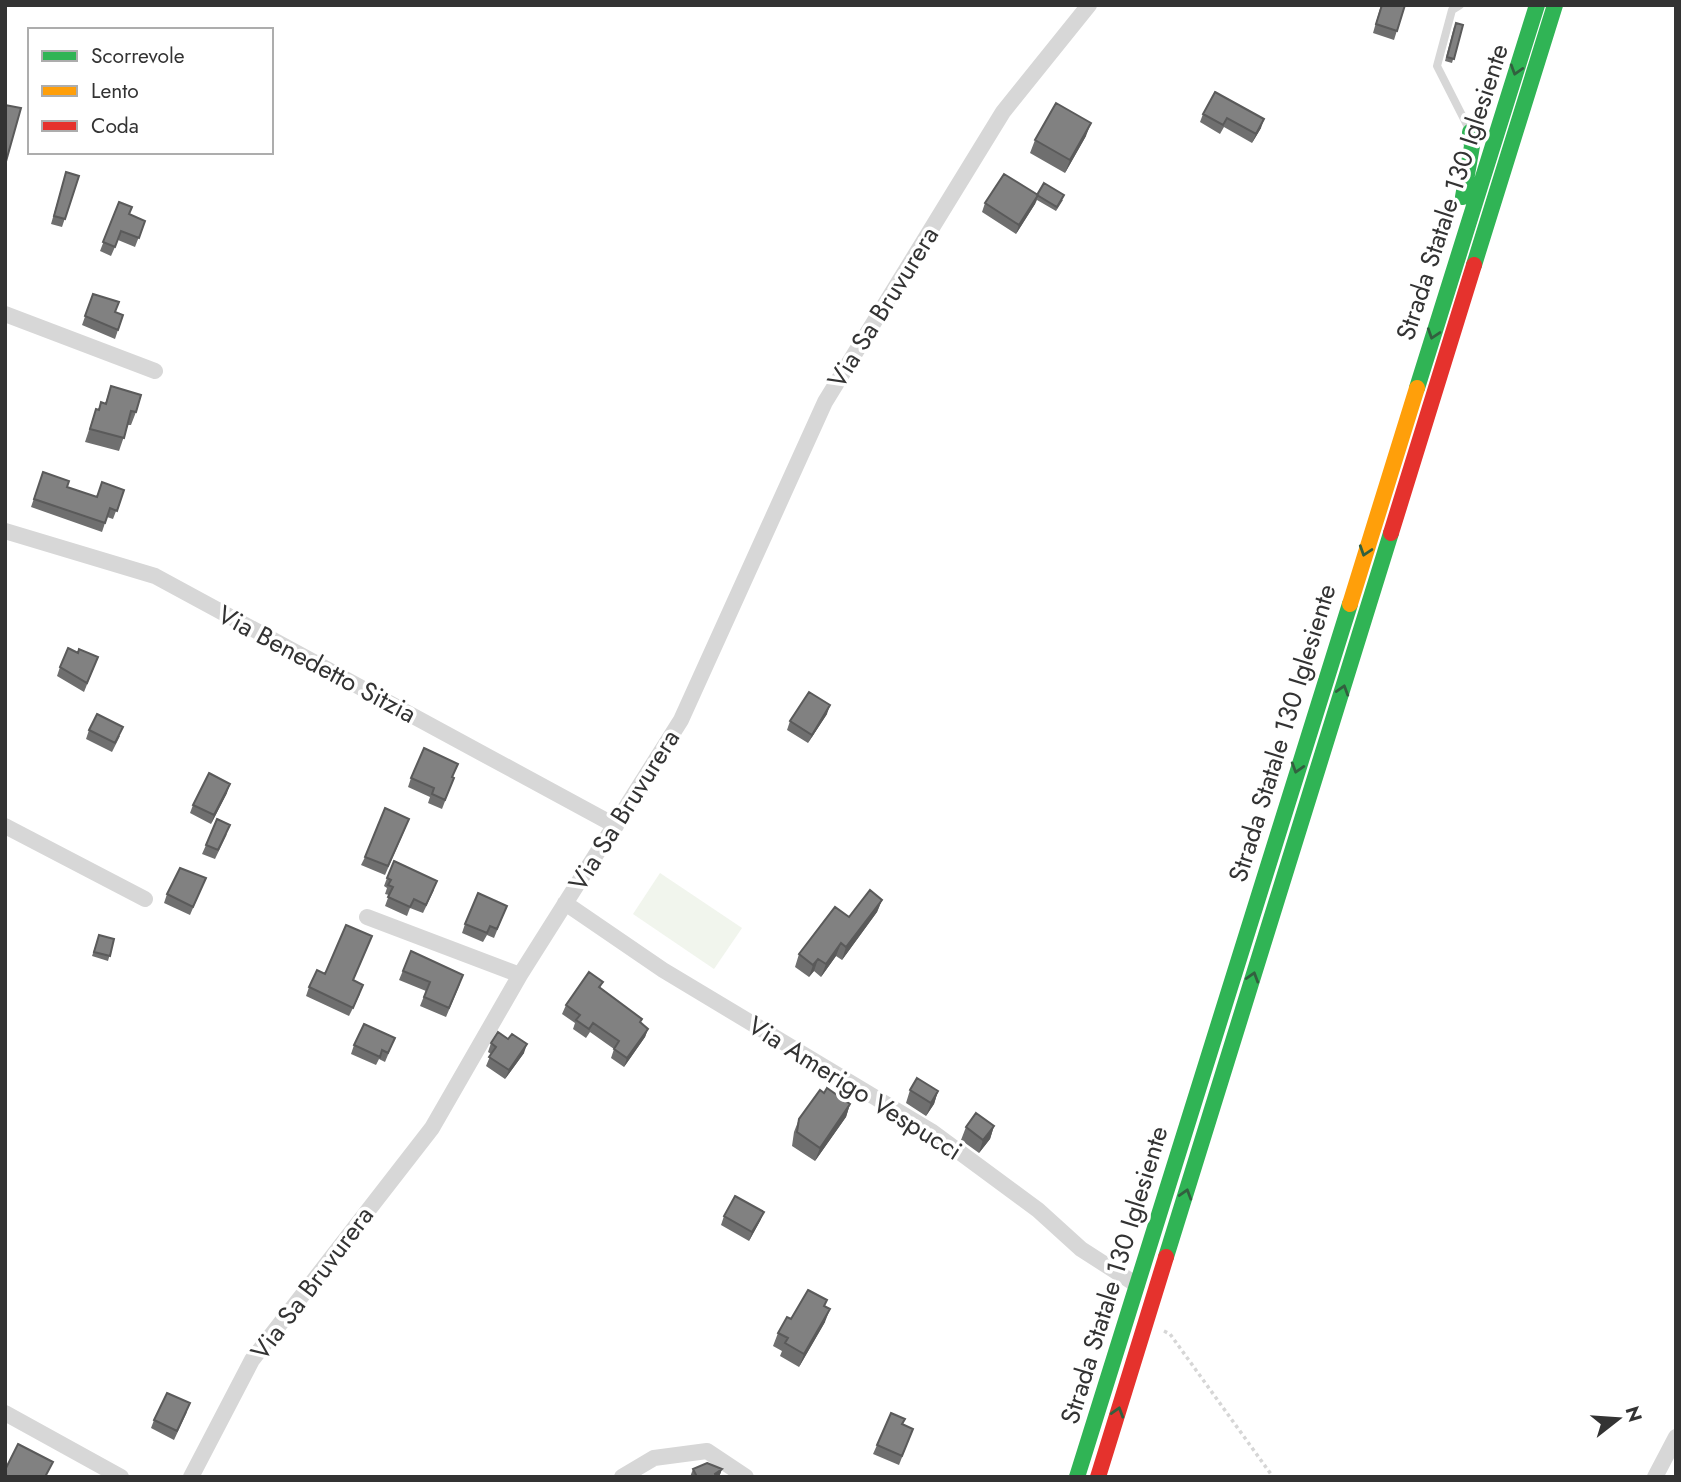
<svg xmlns="http://www.w3.org/2000/svg" width="1681" height="1482" font-family="Jost,sans-serif">
<style>
.pitch{fill:#f1f5ed}
.lines{fill:none;stroke-linecap:round;stroke-linejoin:round}
.path{stroke:#d6d6d6;stroke-width:3.5;stroke-dasharray:3.5 3.5;stroke-linecap:butt}
.lane{stroke:#d7d7d7;stroke-width:8}
.street{stroke:#d7d7d7;stroke-width:16}
.fast{stroke:#30b455;stroke-width:16}
.slow{stroke:#ff9f0a;stroke-width:16}
.jam{stroke:#e5322d;stroke-width:16}
.wall{fill:#6f6f6f}
.shaded-wall{fill:#5a5a5a}
.building{fill:#818181;stroke:#5a5a5a;stroke-width:2}
.oneway{stroke:#32603f}
.labels{text-anchor:middle;stroke-width:7;stroke-linejoin:round;paint-order:stroke}
.street-label{font-size:26px;fill:#333;stroke:#fff}
</style>
<rect width="100%" height="100%" fill="#fff"/>
<path class="pitch" d="M 660,873 L 742,928 L 714,969 L 633,914 Z"/>
<g class="lines">
<path class="path" d="M 1164,1331 L 1170,1334 L 1273,1477"/>
<path class="lane" d="M 1460,5 L 1452,10 L 1437,66 L 1470,131"/>
<path class="street" d="M 5,314 L 155,371
M 5,531 L 155,576 L 616,826
M 5,826 L 145,899
M 565,903 L 663,970 L 931,1131 L 1038,1210 L 1081,1249 L 1137,1285
M 367,917 L 520,975
M 5,1413 L 121,1477
M 191,1477 L 252,1360 L 432,1128 L 520,975 L 681,720 L 825,402 L 1003,112 L 1089,5
M 622,1477 L 654,1458 L 707,1451 L 746,1477
M 1655,1477 L 1676,1437"/>
<path class="fast" d="M 1463,197 L 1472,146 L 1470,132
M 1474,265 L 1555,5
M 1417,388 L 1537,5
M 1166,1257 L 1391,533
M 1077,1477 L 1350,604"/>
<path class="slow" d="M 1350,604 L 1417,388"/>
<path class="jam" d="M 1391,533 L 1474,265
M 1098,1477 L 1166,1257"/>
</g>
<path class="wall" d="M 1381,5 L 1405,5 L 1394,40 L 1373,33 Z
M 1463,25 L 1452,63 L 1445,61 L 1454,27 Z
M 1215,92 L 1261,128 L 1252,143 L 1224,127 L 1220,134 L 1200,122 L 1203,114 Z
M 1086,136 L 1065,173 L 1030,153 L 1035,140 Z
M 66,172 L 79,176 L 62,227 L 51,224 Z
M 1037,195 L 1063,200 L 1056,211 L 1037,200 L 1035,204 L 1016,234 L 982,212 L 985,203 Z
M 119,202 L 129,214 L 145,221 L 135,247 L 118,240 L 111,256 L 100,251 Z
M 93,294 L 115,312 L 123,315 L 115,339 L 82,325 Z
M 111,386 L 136,412 L 131,425 L 128,425 L 119,451 L 85,442 L 96,409 L 98,410 L 105,404 Z
M 43,472 L 67,487 L 96,497 L 124,490 L 113,519 L 107,517 L 102,532 L 31,507 Z
M 78,653 L 98,657 L 84,692 L 57,676 L 60,667 Z
M 827,714 L 808,743 L 787,730 L 790,721 Z
M 89,730 L 120,736 L 112,752 L 86,739 Z
M 411,778 L 454,778 L 442,809 L 428,803 L 430,797 L 408,787 Z
M 227,793 L 211,824 L 190,813 L 193,805 Z
M 406,827 L 385,875 L 361,865 L 365,857 Z
M 227,834 L 215,859 L 202,854 L 206,845 Z
M 206,878 L 190,915 L 164,903 L 167,894 Z
M 387,878 L 434,890 L 423,913 L 410,908 L 407,916 L 385,906 L 389,895 L 385,894 L 387,888 L 384,886 Z
M 882,900 L 877,912 L 842,960 L 836,956 L 821,977 L 814,971 L 809,977 L 795,967 L 799,954 L 849,917 Z
M 507,906 L 494,938 L 487,935 L 483,942 L 462,933 L 465,924 Z
M 99,935 L 114,939 L 108,961 L 92,956 Z
M 411,951 L 460,984 L 446,1017 L 420,1006 L 426,991 L 399,980 Z
M 325,974 L 354,980 L 360,994 L 349,1016 L 306,996 L 309,987 Z
M 603,982 L 600,988 L 648,1029 L 645,1037 L 624,1067 L 611,1058 L 614,1049 L 590,1032 L 586,1038 L 573,1029 L 575,1023 L 562,1014 L 566,1005 Z
M 395,1038 L 385,1062 L 379,1059 L 376,1065 L 351,1054 L 354,1045 Z
M 508,1039 L 524,1053 L 505,1079 L 486,1066 L 491,1054 L 488,1052 L 491,1043 Z
M 910,1090 L 938,1091 L 934,1104 L 926,1116 L 906,1103 Z
M 824,1093 L 850,1104 L 846,1117 L 815,1161 L 792,1146 L 794,1132 L 799,1119 Z
M 994,1126 L 990,1139 L 979,1153 L 961,1140 L 966,1127 Z
M 764,1212 L 760,1221 L 749,1241 L 721,1225 L 724,1216 Z
M 825,1306 L 825,1322 L 799,1367 L 780,1356 L 782,1351 L 773,1346 L 778,1333 L 791,1319 Z
M 187,1412 L 174,1440 L 151,1428 L 154,1420 Z
M 913,1429 L 899,1465 L 873,1454 L 877,1445 Z
M 693,1469 L 722,1469 L 719,1477 L 690,1477 Z"/>
<path class="shaded-wall" d="M 1264,119 L 1261,128 L 1252,143 L 1256,134 Z
M 1091,123 L 1086,136 L 1065,173 L 1070,160 Z
M 1038,195 L 1035,204 L 1016,234 L 1019,225 Z
M 830,705 L 827,714 L 808,743 L 812,735 Z
M 230,784 L 227,793 L 211,824 L 214,815 Z
M 882,900 L 877,912 L 842,960 L 846,947 Z
M 841,943 L 836,956 L 821,977 L 826,964 Z
M 818,959 L 814,971 L 809,977 L 813,965 Z
M 648,1029 L 645,1037 L 624,1067 L 627,1058 Z
M 527,1044 L 524,1053 L 505,1079 L 509,1070 Z
M 938,1091 L 934,1104 L 926,1116 L 931,1103 Z
M 850,1104 L 846,1117 L 815,1161 L 820,1148 Z
M 994,1126 L 990,1139 L 979,1153 L 983,1140 Z
M 764,1212 L 760,1221 L 749,1241 L 752,1232 Z
M 830,1309 L 825,1322 L 799,1367 L 804,1354 Z
M 722,1469 L 719,1477 L 714,1477 L 715,1474 Z"/>
<path class="building" d="M 1382,5 L 1405,5 L 1397,31 L 1376,24 Z
M 1456,23 L 1463,25 L 1454,59 L 1447,57 Z
M 1215,92 L 1264,119 L 1256,134 L 1227,118 L 1223,125 L 1203,114 Z
M 1056,103 L 1091,123 L 1070,160 L 1035,140 Z
M 5,105 L 21,108 L 5,165 Z
M 66,172 L 79,176 L 65,219 L 54,216 Z
M 1004,174 L 1038,195 L 1019,225 L 985,203 Z
M 1044,183 L 1064,195 L 1057,207 L 1037,195 Z
M 119,202 L 132,207 L 129,214 L 145,221 L 139,238 L 121,231 L 115,247 L 103,242 Z
M 93,294 L 119,302 L 115,312 L 123,315 L 118,330 L 85,316 Z
M 111,386 L 141,395 L 136,412 L 131,411 L 124,438 L 90,429 L 96,409 L 99,410 L 101,402 L 106,404 Z
M 43,472 L 69,481 L 67,487 L 97,497 L 102,482 L 124,490 L 117,511 L 110,508 L 105,523 L 34,499 Z
M 68,648 L 78,653 L 79,649 L 98,657 L 87,683 L 60,667 Z
M 809,692 L 830,705 L 812,735 L 790,721 Z
M 97,714 L 123,727 L 115,743 L 89,730 Z
M 424,748 L 458,764 L 452,777 L 454,778 L 445,800 L 432,794 L 434,788 L 411,778 Z
M 209,773 L 230,784 L 214,815 L 193,805 Z
M 385,808 L 409,819 L 388,866 L 365,857 Z
M 217,819 L 230,825 L 218,850 L 206,845 Z
M 394,861 L 437,881 L 426,905 L 414,899 L 410,907 L 388,897 L 393,887 L 388,885 L 391,880 L 387,878 Z
M 180,868 L 206,878 L 193,907 L 167,894 Z
M 870,890 L 882,900 L 846,947 L 841,943 L 826,964 L 818,959 L 813,965 L 799,954 L 835,907 L 849,917 Z
M 478,893 L 507,906 L 497,929 L 490,926 L 487,933 L 465,924 Z
M 346,925 L 372,936 L 353,980 L 363,985 L 353,1008 L 309,987 L 317,970 L 325,974 Z
M 99,935 L 114,939 L 110,956 L 94,952 Z
M 411,951 L 463,975 L 449,1008 L 424,997 L 430,982 L 403,971 Z
M 589,972 L 603,982 L 599,987 L 642,1019 L 640,1022 L 648,1029 L 627,1058 L 614,1049 L 619,1041 L 593,1023 L 589,1029 L 576,1020 L 580,1015 L 566,1005 Z
M 364,1024 L 395,1038 L 388,1053 L 382,1050 L 380,1057 L 354,1045 Z
M 498,1032 L 508,1039 L 512,1034 L 527,1044 L 509,1070 L 489,1057 L 496,1047 L 491,1043 Z
M 917,1078 L 938,1091 L 931,1103 L 910,1090 Z
M 827,1088 L 850,1104 L 820,1148 L 797,1132 L 799,1119 L 820,1090 L 824,1093 Z
M 976,1113 L 994,1126 L 983,1140 L 966,1127 Z
M 735,1196 L 764,1212 L 752,1232 L 724,1216 Z
M 808,1290 L 827,1300 L 824,1306 L 830,1309 L 804,1354 L 785,1343 L 788,1338 L 778,1333 L 787,1317 L 791,1319 Z
M 167,1393 L 190,1403 L 177,1431 L 154,1420 Z
M 891,1413 L 905,1419 L 902,1424 L 913,1429 L 902,1456 L 877,1445 Z
M 18,1444 L 53,1462 L 45,1477 L 5,1477 L 5,1470 Z
M 707,1463 L 722,1469 L 715,1474 L 716,1477 L 697,1477 L 693,1469 Z"/>
<defs><path id="oneway-chevron" d="M-2-3.5L2.5 0L-2 3.5" fill="none" stroke-width="1.6" stroke-linecap="round" stroke-linejoin="round" transform="scale(1.75)"/></defs>
<g class="oneway">
<use href="#oneway-chevron" transform="translate(1516 70) rotate(107)"/>
<use href="#oneway-chevron" transform="translate(1433 334) rotate(108)"/>
<use href="#oneway-chevron" transform="translate(1365 551) rotate(108)"/>
<use href="#oneway-chevron" transform="translate(1343 690) rotate(-73)"/>
<use href="#oneway-chevron" transform="translate(1297 768) rotate(107)"/>
<use href="#oneway-chevron" transform="translate(1253 977) rotate(-73)"/>
<use href="#oneway-chevron" transform="translate(1186 1194) rotate(-73)"/>
<use href="#oneway-chevron" transform="translate(1118 1412) rotate(-73)"/>
</g>
<g class="labels">
<g class="street-label">
<text transform="translate(1452 192) rotate(-72)" y="9">Strada Statale 130 Iglesiente</text>
<text transform="translate(883 307) rotate(-58)" y="9">Via Sa Bruvurera</text>
<text transform="translate(317 664) rotate(28)" y="9">Via Benedetto Sitzia</text>
<text transform="translate(1282 733) rotate(-73)" y="9">Strada Statale 130 Iglesiente</text>
<text transform="translate(624 810) rotate(-58)" y="9">Via Sa Bruvurera</text>
<text transform="translate(855 1088) rotate(32)" y="9">Via Amerigo Vespucci</text>
<text transform="translate(1114 1275) rotate(-73)" y="9">Strada Statale 130 Iglesiente</text>
<text transform="translate(312 1283) rotate(-53)" y="9">Via Sa Bruvurera</text>
</g>
</g>
<rect width="1681" height="1482" fill="none" stroke="#333333" stroke-width="14"/>
<rect x="28" y="28" width="245" height="126" fill="#ffffff" stroke="#adadad" stroke-width="2"/>
<rect x="42" y="51" width="35" height="10" fill="#30b455" stroke="#adadad" stroke-width="2"/>
<text x="91" y="63" font-size="21" fill="#333333">Scorrevole</text>
<rect x="42" y="86" width="35" height="10" fill="#ff9f0a" stroke="#adadad" stroke-width="2"/>
<text x="91" y="98" font-size="21" fill="#333333">Lento</text>
<rect x="42" y="121" width="35" height="10" fill="#e5322d" stroke="#adadad" stroke-width="2"/>
<text x="91" y="133" font-size="21" fill="#333333">Coda</text>
<g transform="translate(1618 1419) rotate(73)" stroke="#ffffff" stroke-width="5" paint-order="stroke">
<path d="M0-5L12 26L0 18L-12 26Z" fill="#333333"/>
<text y="-10" font-size="19" font-weight="bold" text-anchor="middle" fill="#333333">N</text>
</g>
</svg>
